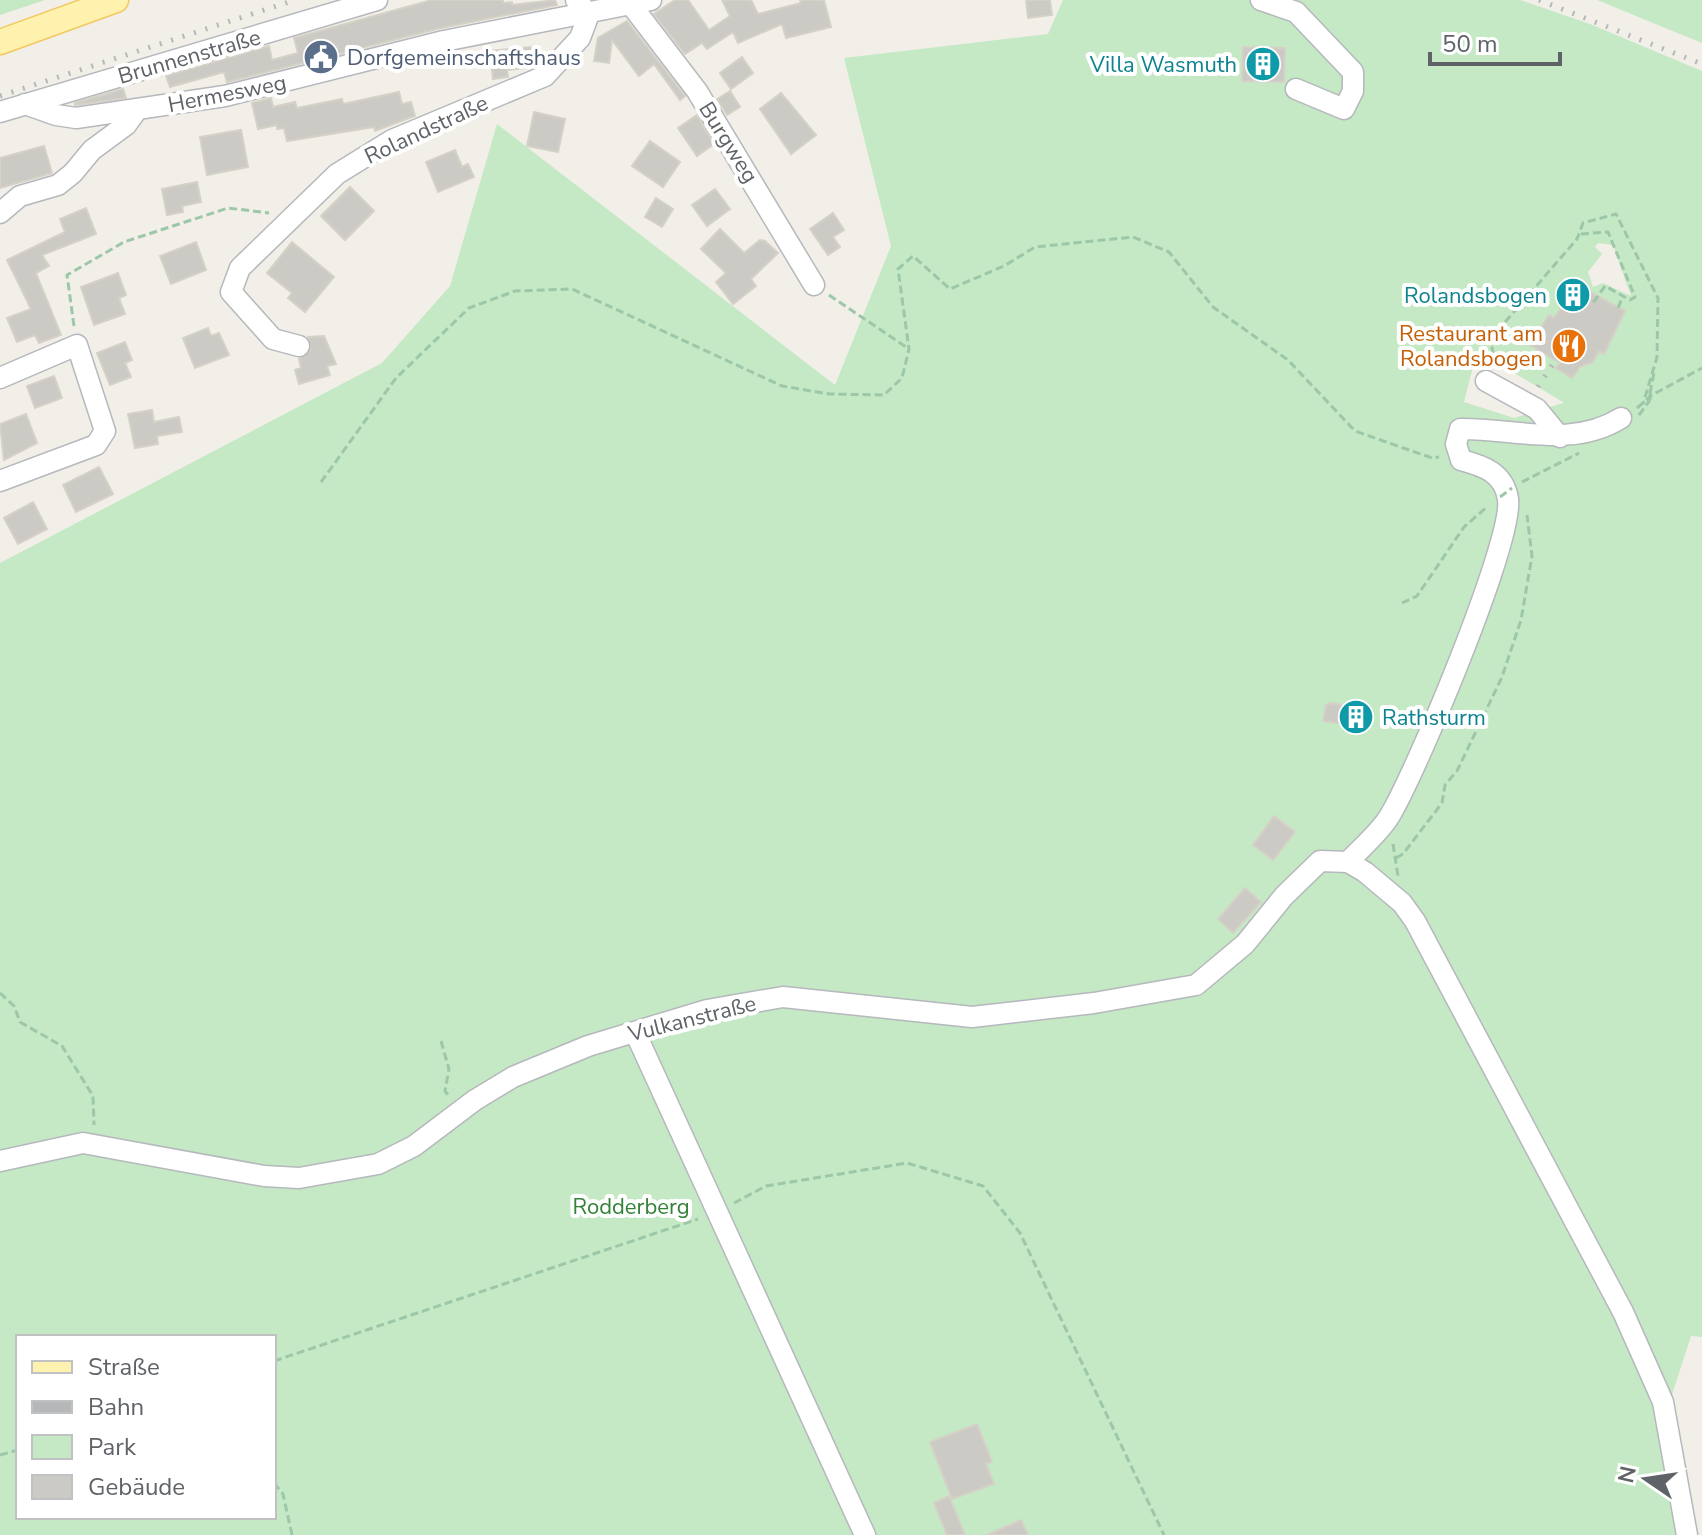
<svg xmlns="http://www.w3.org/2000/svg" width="1702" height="1535" font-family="'Nunito Sans',sans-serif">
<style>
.green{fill:#c5e8c5;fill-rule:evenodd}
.building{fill:#cccac5;stroke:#d6d1c6;stroke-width:2}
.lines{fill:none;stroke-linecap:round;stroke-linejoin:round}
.minor-casing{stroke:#b5b8bc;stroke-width:23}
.major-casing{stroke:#f2c960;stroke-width:27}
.path{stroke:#9cc7a9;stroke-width:3;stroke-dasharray:8 4;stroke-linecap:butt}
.minor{stroke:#fff;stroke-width:20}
.major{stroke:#fff2af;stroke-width:24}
.rail{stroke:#b6b7b8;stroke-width:5;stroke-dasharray:2 10;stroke-linecap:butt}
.path-bridge{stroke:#9cc7a9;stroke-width:3;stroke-dasharray:8 4;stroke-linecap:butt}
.labels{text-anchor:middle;stroke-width:8;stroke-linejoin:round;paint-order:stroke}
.street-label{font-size:22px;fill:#5f6368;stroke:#fff}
.service-label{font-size:22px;fill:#4e5e75;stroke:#fff;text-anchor:start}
.culture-label{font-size:22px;fill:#0d838f;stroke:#fff;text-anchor:end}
.food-label{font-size:22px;fill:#c56008;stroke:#fff;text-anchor:end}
.park-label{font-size:22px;fill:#348238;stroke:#fff}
</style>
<rect width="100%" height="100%" fill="#f1efe8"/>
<path class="green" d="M 0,0 L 45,0 L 0,15 Z
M 1063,0 L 1520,0 L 1590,24 L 1702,71 L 1702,1337 L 1691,1336 L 1668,1407 L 1681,1535 L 0,1535 L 0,563 L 382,363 L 450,286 L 497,124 L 835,385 L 891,246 L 844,58 L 1048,34 ZM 1598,243 L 1613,245 L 1631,296 L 1603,283 L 1593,287 L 1588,272 L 1602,254 L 1595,247 ZM 1625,311 L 1608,347 L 1581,334 ZM 1477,351 L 1563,402 L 1563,403 L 1514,418 L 1464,402 ZM 18,1337 L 274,1337 L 274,1517 L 18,1517 Z
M 1597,0 L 1702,0 L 1702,43 Z"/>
<path class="building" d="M 432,0 L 503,0 L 503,3 L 512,2 L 512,5 L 555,0 L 557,5 L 441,28 L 227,82 L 224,72 L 170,87 L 166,76 L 269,46 L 272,60 L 298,53 L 294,38 Z
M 675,0 L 688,0 L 709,30 L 730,16 L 722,0 L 751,0 L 758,14 L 801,3 L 800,0 L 824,0 L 831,27 L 786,38 L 782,24 L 738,43 L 733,32 L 707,49 L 702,43 L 685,54 L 654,14 Z
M 1026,0 L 1050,0 L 1052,15 L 1028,18 Z
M 627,21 L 685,96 L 680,100 L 654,64 L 639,76 L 612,40 L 609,63 L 594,61 L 598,38 Z
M 531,47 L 533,67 L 507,70 L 508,77 L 493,79 L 490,51 Z
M 1243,47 L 1285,48 L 1284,82 L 1242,81 Z
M 742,57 L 753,73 L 731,89 L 720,73 Z
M 123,89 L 126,98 L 75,105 L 75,103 Z
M 730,91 L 740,107 L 727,115 L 717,99 Z
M 399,92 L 402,104 L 411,102 L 415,116 L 375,131 L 374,127 L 287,141 L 284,128 L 277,129 L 277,125 L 258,129 L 252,103 L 271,98 L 273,107 L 295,102 L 297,108 L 342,99 L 343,104 Z
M 781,93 L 816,135 L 791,154 L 760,109 Z
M 534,112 L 565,119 L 558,152 L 527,146 Z
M 697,115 L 714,144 L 697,156 L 678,128 Z
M 241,130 L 248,167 L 207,175 L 200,137 Z
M 650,141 L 680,162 L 663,187 L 632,166 Z
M 44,146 L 52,173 L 0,188 L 0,158 Z
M 455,150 L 462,167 L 468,164 L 474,177 L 438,192 L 426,162 Z
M 197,182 L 201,202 L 182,206 L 183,212 L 167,215 L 162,189 Z
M 350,187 L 374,211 L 345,240 L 321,216 Z
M 715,189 L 730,209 L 707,226 L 692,205 Z
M 656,198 L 673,209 L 662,227 L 645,217 Z
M 86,208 L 96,234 L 42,255 L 49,266 L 36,273 L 61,335 L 39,343 L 35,335 L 17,342 L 7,318 L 31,309 L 7,260 L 65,232 L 60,219 Z
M 833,213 L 844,230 L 833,237 L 840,247 L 828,255 L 810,229 Z
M 720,229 L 744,253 L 760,240 L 765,241 L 778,253 L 751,279 L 756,286 L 733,304 L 716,282 L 726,273 L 701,249 Z
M 196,242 L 206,270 L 171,284 L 160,256 Z
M 292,242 L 334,277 L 305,312 L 288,298 L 292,293 L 267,273 Z
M 118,273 L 126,295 L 119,298 L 125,314 L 94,325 L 81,287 Z
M 1577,285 L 1625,311 L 1604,354 L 1599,351 L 1592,363 L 1581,366 L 1572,378 L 1556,368 L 1560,363 L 1530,345 L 1549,315 L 1554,318 Z
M 208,328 L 211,336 L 219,333 L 229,355 L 195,368 L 183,338 Z
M 324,336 L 336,364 L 327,366 L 330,375 L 299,384 L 295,370 L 301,368 L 299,359 L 311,350 L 308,337 Z
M 125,342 L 132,360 L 125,363 L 131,377 L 110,385 L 97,353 Z
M 54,376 L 62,398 L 35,408 L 27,386 Z
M 152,410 L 154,422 L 179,417 L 182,432 L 157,436 L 158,444 L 135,448 L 128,414 Z
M 26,414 L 37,443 L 4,460 L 0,424 Z
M 99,467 L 113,494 L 76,512 L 63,485 Z
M 33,502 L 47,529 L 18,544 L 4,518 Z
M 1331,703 L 1367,709 L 1364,724 L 1353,734 L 1346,724 L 1323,721 L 1326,705 Z
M 1274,816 L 1295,832 L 1273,860 L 1253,845 Z
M 1245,888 L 1261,902 L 1233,933 L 1218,919 Z
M 977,1424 L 992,1462 L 986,1464 L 994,1484 L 952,1499 L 930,1442 Z
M 949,1496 L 965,1535 L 947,1535 L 934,1503 Z
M 1021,1520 L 1028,1535 L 987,1535 Z"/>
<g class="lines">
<defs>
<path id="minor" d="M 1261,0 L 1296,12 L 1353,72 L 1353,91 L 1344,109 L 1296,89
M 632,6 L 697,91 L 814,285
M 25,104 L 56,115 L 76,118 L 225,96 L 444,41 L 651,0
M 0,112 L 377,0
M 0,213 L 20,196 L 58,185 L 73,173 L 92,150 L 126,125 L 137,110
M 299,346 L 273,339 L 231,292 L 240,268 L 337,174 L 392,140 L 545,76 L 580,38 L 589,14 L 576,0
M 0,378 L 77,345 L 105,431 L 96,445 L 0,481
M 1486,381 L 1537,409 L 1560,437
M 1348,862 C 1361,848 1379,833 1389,817 C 1415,775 1514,540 1508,499 C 1504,473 1484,466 1461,460 L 1456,444 L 1460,429 C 1513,428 1572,449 1621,418
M 635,1032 L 865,1535
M 0,1161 L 83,1143 L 264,1176 L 299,1178 L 378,1164 L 414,1146 L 475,1100 L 513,1077 L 588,1046 L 707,1010 L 783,997 L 972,1017 L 1094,1003 L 1196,985 L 1245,944 L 1284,896 L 1320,861 L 1348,862 L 1365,872 L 1402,903 L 1415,921 L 1623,1312 L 1663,1402 L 1687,1535"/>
<path id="major" d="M 0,42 L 116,0"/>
</defs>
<use href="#minor" class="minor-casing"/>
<use href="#major" class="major-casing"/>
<path class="path" d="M 1581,234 L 1608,232 L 1635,297 L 1630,300 L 1605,286 L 1593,303
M 829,295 L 909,349
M 1618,308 L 1623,296
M 74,326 L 67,275 L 124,242 L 228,208 L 269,213
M 1496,366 L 1492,348 L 1499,329 L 1577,239 L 1583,223 L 1616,214 L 1658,298 L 1657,357 L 1643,404
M 1650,393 L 1654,373
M 1637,408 L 1652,395 L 1702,368
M 1639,415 L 1650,400
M 321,482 L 396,378 L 469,308 L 515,291 L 572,289 L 782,386 L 829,394 L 884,395 L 902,378 L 909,349 L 898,269 L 913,256 L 950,289 L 1004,266 L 1035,247 L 1133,237 L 1169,252 L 1213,307 L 1288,360 L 1355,431 L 1432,458 L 1439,457
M 1522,482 L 1579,453
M 1402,603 L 1417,596 L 1464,527 L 1488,506
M 1393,844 L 1398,876
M 1396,858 L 1403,854 L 1442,803 L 1445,785 L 1457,771 L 1502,677 L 1521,620 L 1532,556 L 1527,515
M 0,993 L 14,1006 L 20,1022 L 62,1046 L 93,1096 L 94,1125
M 441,1041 L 449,1069 L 445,1091 L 449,1096
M 734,1203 L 766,1186 L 907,1163 L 983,1186 L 1020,1233 L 1164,1535
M 274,1361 L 698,1219
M 0,1455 L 18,1450
M 274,1483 L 283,1494 L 292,1535"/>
<use href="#minor" class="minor"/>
<use href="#major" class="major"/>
<path class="rail" d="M 1539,0 L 1702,64
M 0,96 L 295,0
M 1538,387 L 1554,362"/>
<path class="path-bridge" d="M 1650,400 L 1650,393
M 1500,497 L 1512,488"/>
</g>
<defs>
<symbol id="civic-disc" viewBox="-11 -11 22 22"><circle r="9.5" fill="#5c6f8a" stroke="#fff"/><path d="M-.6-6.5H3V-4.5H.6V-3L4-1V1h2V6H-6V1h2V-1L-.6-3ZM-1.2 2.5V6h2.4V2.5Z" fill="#fff"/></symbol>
<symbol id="building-disc" viewBox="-11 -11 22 22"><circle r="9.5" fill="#0f9aa8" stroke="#fff"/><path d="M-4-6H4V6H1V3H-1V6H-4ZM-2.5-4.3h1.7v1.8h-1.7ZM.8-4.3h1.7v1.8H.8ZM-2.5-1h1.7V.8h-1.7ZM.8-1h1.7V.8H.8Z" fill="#fff"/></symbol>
<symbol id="restaurant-disc" viewBox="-11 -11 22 22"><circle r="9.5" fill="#e8710a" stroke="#fff"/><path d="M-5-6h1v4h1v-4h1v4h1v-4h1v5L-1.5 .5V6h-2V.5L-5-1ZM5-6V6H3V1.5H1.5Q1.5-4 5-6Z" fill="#fff"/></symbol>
</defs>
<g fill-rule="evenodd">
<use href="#civic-disc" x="301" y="37" width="40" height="40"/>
<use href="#building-disc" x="1243" y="44" width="40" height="40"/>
<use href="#building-disc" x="1553" y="275" width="40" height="40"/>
<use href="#restaurant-disc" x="1549" y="326" width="40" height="40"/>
<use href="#building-disc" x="1336" y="697" width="40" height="40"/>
</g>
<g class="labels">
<g class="street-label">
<text transform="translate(189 56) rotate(-16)" y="8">Brunnenstraße</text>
<text transform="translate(227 93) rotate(-11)" y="8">Hermesweg</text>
<text transform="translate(426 129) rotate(-25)" y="8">Rolandstraße</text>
<text transform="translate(729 142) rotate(58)" y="8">Burgweg</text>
<text transform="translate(692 1018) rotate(-14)" y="8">Vulkanstraße</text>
</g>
<g class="service-label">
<text x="347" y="65">Dorfgemeinschaftshaus</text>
</g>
<g class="culture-label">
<text x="1237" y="72">Villa Wasmuth</text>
<text x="1547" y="303">Rolandsbogen</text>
<text x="1382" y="725" text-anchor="start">Rathsturm</text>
</g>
<g class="food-label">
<text x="1543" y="341">Restaurant am<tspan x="1543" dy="25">Rolandsbogen</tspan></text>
</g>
<g class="park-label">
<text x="631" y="1214">Rodderberg</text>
</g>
</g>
<rect x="16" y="1335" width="260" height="184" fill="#ffffff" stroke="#bfc1c3" stroke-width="2"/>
<rect x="32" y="1361" width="40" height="12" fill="#fff2af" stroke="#bfc1c3" stroke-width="2"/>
<text x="88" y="1375" font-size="24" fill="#5f6368">Straße</text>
<rect x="32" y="1401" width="40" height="12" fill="#b6b7b8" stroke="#bfc1c3" stroke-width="2"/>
<text x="88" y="1415" font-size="24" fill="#5f6368">Bahn</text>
<rect x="32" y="1435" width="40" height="24" fill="#c5e8c5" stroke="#bfc1c3" stroke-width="2"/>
<text x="88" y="1455" font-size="24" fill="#5f6368">Park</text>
<rect x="32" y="1475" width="40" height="24" fill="#cccac5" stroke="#bfc1c3" stroke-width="2"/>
<text x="88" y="1495" font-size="24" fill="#5f6368">Gebäude</text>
<g transform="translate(1646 1479) rotate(283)" stroke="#ffffff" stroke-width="6" paint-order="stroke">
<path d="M0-6L14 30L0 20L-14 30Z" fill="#5f6368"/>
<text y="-12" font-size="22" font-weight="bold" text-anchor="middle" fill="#5f6368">N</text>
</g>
<path d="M1430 52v12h130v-12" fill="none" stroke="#5f6368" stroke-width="4"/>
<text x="1442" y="52" font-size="24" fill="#5f6368" stroke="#ffffff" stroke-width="6" paint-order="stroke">50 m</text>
</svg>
